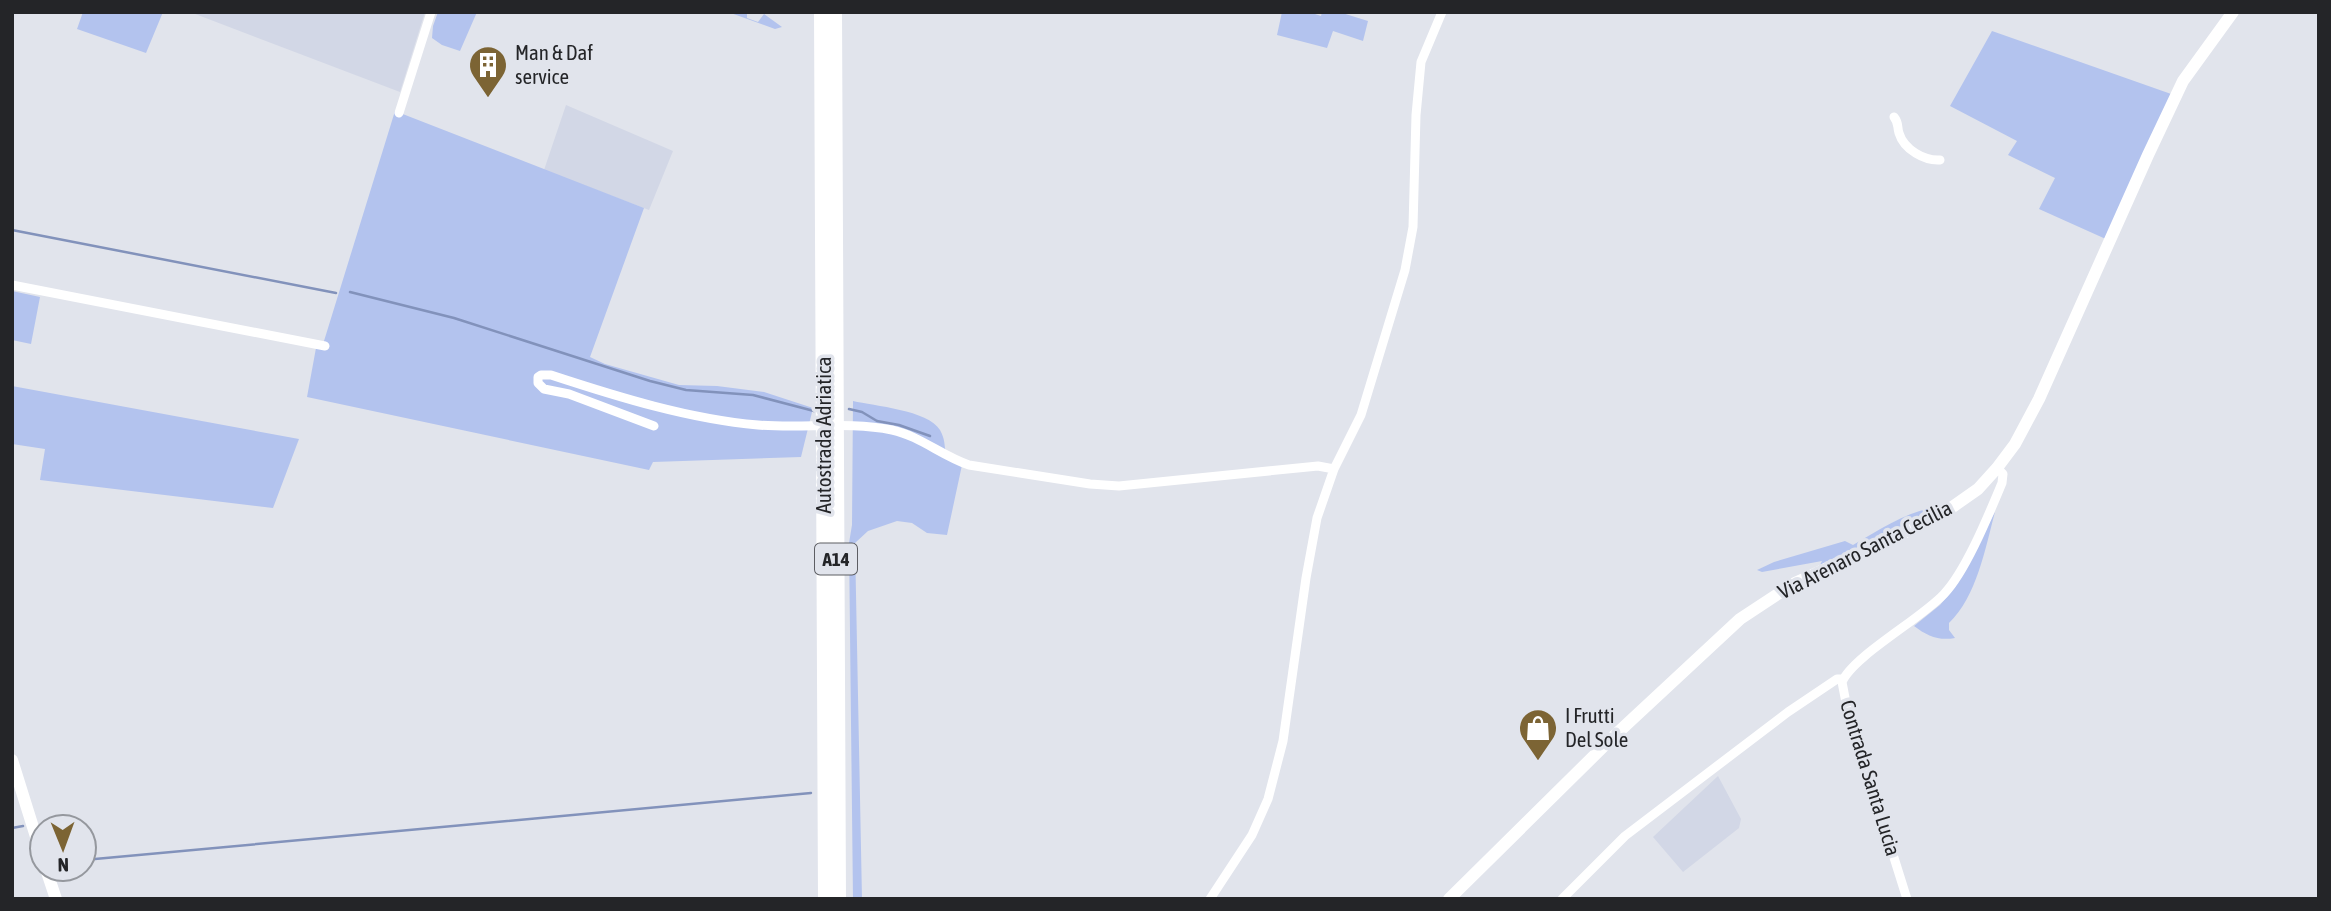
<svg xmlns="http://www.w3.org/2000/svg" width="2331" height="911" font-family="'Asap Condensed',sans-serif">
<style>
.built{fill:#d2d7e6}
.green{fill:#b3c3ee}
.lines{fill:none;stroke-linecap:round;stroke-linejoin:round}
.stream{stroke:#8292bb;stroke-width:2.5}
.street{stroke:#fff;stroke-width:9}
.secondary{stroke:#fff;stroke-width:12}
.highway{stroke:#fff;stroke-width:16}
.labels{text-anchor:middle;stroke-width:7;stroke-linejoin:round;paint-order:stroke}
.shield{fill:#e1e4ec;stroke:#5d5e63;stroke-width:2}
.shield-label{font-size:19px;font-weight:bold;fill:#242528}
.poi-label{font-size:21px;fill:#242528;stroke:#e1e4ec;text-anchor:start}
.street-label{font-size:21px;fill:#242528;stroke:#e1e4ec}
</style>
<rect width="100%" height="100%" fill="#e1e4ec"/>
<path class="built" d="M 190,12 L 425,12 L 400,92 Z
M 566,105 L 673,151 L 649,210 L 544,170 Z
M 1718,776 L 1741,819 L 1739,828 L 1683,872 L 1653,837 Z"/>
<path class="green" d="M 83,12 L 163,12 L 146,53 L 77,29 Z
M 438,12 L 477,12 L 460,51 L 442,45 L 432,38 L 433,26 Z
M 728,12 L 747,12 L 747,18 L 758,22 L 764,14 L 782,27 L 775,29 Z
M 1282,12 L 1309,12 L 1321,16 L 1322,12 L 1339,12 L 1368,21 L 1363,41 L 1333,31 L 1327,48 L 1277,35 Z
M 1992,31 L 2174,95 L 2108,240 L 2039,209 L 2055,178 L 2008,155 L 2017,141 L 1950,106 Z
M 395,111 L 644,208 L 590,357 L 605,364 L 679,385 L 717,386 L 764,392 L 813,408 L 801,457 L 653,462 L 649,470 L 307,397 L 316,348 L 324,341 Z
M 12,291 L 40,297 L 31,344 L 12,340 Z
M 12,386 L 299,439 L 273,508 L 40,480 L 45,449 L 12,444 Z
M 853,401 C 874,406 928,410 940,430 C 950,448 937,452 962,465 L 947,535 L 927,533 L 912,523 L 897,521 L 868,531 L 855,543 L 862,899 L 853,899 L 849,543 L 852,525 Z
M 1943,506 L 1923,518 L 1820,565 L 1822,561 L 1762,572 L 1757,570 L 1774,562 L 1845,541 L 1853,545 C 1883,528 1908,510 1943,506 Z
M 1995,512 C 1985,549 1977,596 1949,623 L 1949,630 L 1955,638 C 1939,641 1927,636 1914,626 L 1940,605 L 1955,587 Z"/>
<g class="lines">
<path class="stream" d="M 12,230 L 336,293
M 350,292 L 454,318 L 650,381 L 686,390 L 753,395 L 814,411
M 849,409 L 862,412 L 877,421 L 899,425 L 930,436
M 12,828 L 23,826
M 84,860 L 811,793"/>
<path class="street" d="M 399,113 L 431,12
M 1894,117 C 1899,123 1897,127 1899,133 C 1904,150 1925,161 1940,160
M 12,285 L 325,346
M 654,426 L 569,394 L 544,389 L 538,383 L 538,377 L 541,375 L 551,375 C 618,397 689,419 758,425 C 802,429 848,421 892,430 C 920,436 942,456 969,465 L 1090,484 L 1119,486 L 1318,466 L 1334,469
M 1210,899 L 1252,835 L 1268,799 L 1283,741 L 1306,578 L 1317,518 L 1334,469 L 1361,415 L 1405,270 L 1413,227 L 1416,115 L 1421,62 L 1442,12
M 1562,899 L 1625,836 L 1788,712 L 1837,679 L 1843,679
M 1907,899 L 1847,708 L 1842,682 C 1853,656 1921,619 1944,594 C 1966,571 1989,514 2002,483 L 2003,474 L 1997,468"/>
<path class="secondary" d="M 12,760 L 42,856
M 46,869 L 56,899
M 1449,899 L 1612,738 L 1740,619 L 1793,584 L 1914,528 L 1951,508 L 1978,489 L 1997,468 L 2015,444 L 2039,399 L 2148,155 L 2183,81 L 2233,12"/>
<path class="highway" d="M 822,12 L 826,899
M 834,12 L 838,899"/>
</g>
<defs>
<symbol id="building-pin" viewBox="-11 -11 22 30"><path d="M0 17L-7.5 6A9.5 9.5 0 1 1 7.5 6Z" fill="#7c6434" stroke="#e1e4ec"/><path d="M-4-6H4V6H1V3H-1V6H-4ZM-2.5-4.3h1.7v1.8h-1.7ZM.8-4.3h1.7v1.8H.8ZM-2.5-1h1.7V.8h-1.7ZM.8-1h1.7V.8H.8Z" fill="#fff"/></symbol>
<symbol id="shop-pin" viewBox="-11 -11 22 30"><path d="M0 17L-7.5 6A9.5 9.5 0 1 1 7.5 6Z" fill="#7c6434" stroke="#e1e4ec"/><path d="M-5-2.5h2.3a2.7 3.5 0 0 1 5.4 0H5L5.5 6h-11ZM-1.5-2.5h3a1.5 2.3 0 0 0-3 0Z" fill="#fff"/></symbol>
</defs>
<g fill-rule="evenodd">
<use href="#building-pin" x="466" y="43" width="44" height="60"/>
<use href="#shop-pin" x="1516" y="706" width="44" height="60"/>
</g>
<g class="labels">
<rect class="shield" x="815" y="543.5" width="42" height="31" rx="5"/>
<g class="shield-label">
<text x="836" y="566">A14</text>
</g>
<g class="poi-label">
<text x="515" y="60">Man &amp; Daf<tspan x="515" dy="24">service</tspan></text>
<text x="1565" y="723">I Frutti<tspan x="1565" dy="24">Del Sole</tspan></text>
</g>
<g class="street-label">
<text transform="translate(824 435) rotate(-90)" y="7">Autostrada Adriatica</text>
<text transform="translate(1865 550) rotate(-27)" y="7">Via Arenaro Santa Cecilia</text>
<text transform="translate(1870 778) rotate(73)" y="7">Contrada Santa Lucia</text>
</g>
</g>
<rect width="2331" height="911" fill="none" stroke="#242528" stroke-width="28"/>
<g transform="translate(63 848) rotate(179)"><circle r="33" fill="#e1e4ec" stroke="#95989e" stroke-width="2"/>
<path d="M0-5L12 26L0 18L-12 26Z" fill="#7c6434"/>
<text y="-10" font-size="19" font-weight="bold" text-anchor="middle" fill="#242528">N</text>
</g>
</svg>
